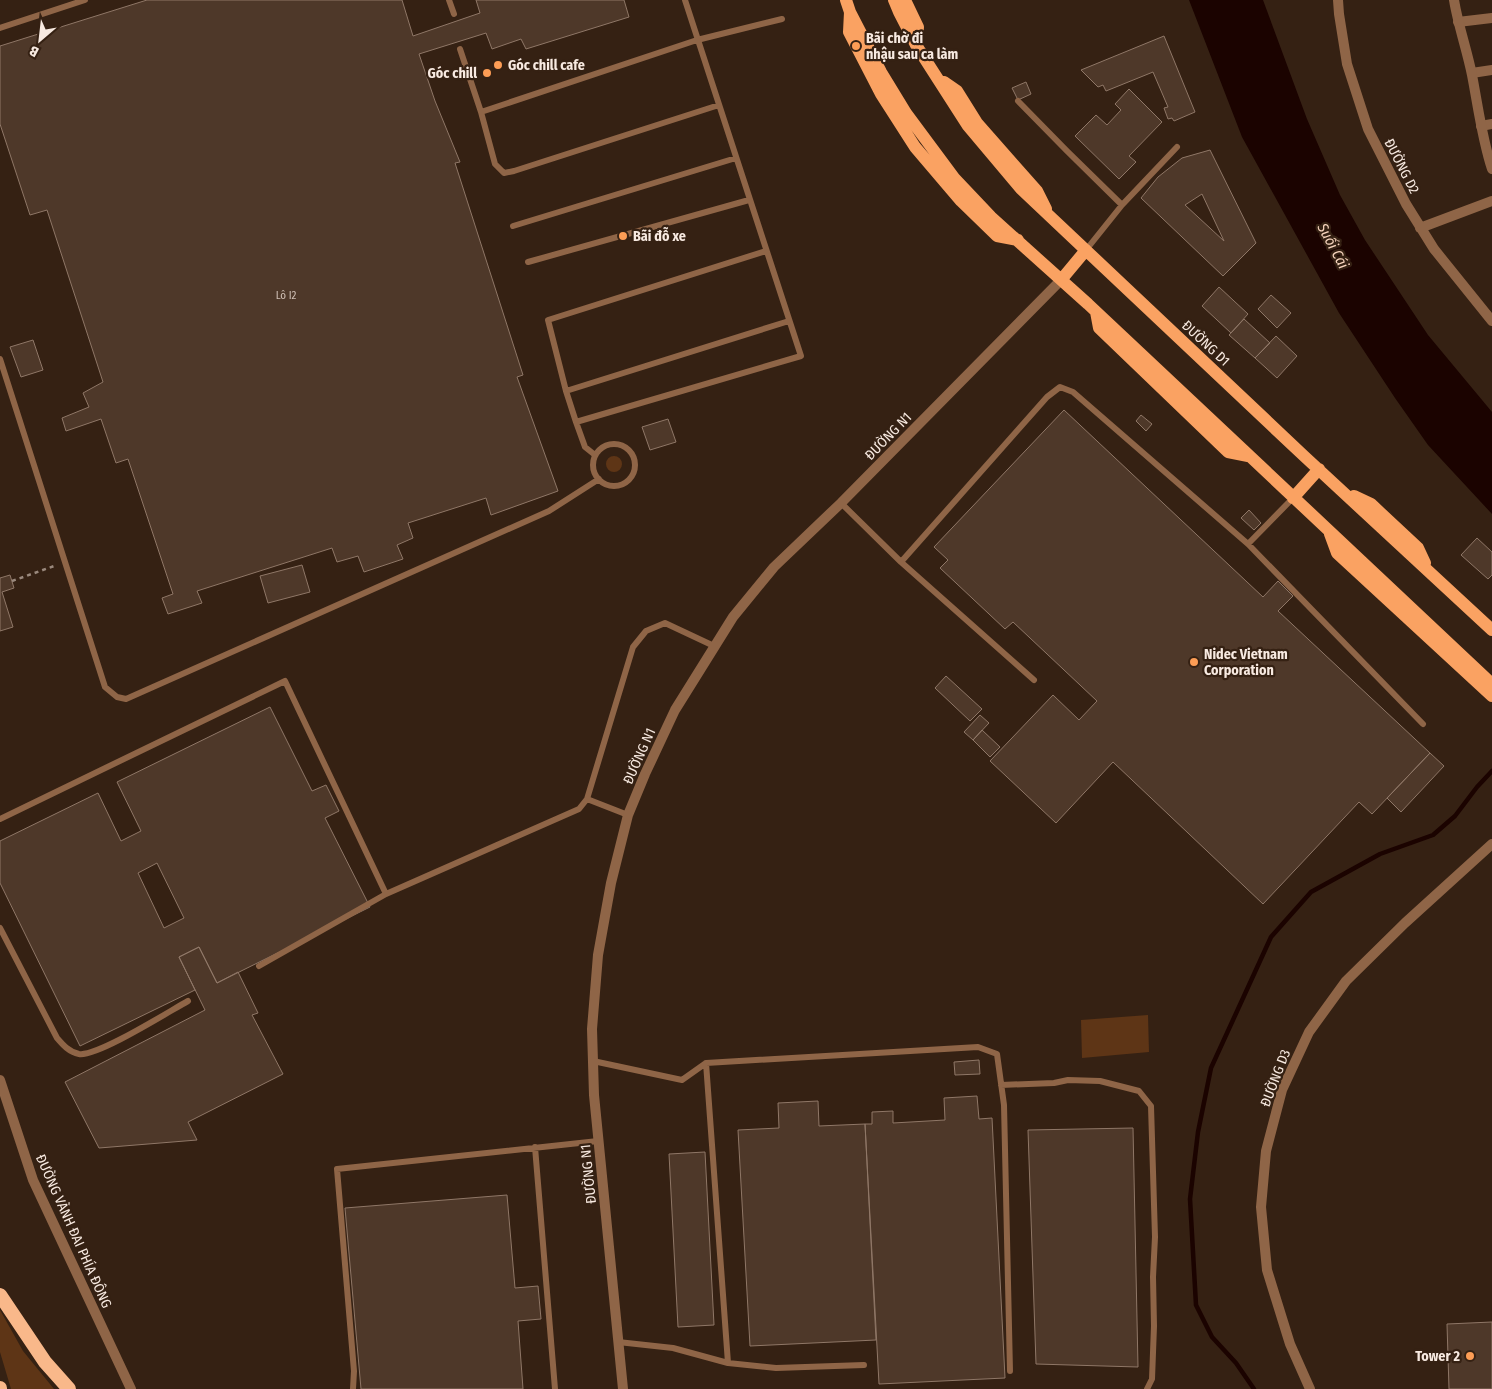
<svg xmlns="http://www.w3.org/2000/svg" width="1492" height="1389" font-family="'Fira Sans Condensed',sans-serif">
<style>
.green{fill:#5e3516}
.water{fill:#1b0300}
.lines{fill:none;stroke-linecap:round;stroke-linejoin:round}
.stream{stroke:#1b0300;stroke-width:4.5}
.building{fill:#4e3829;stroke:#8f7767;fill-rule:evenodd}
.path{stroke:#9a897d;stroke-width:2.5;stroke-dasharray:4 4;stroke-linecap:butt}
.service{stroke:#8f6547;stroke-width:6}
.minor{stroke:#8f6547;stroke-width:10}
.tertiary{stroke:#8f6547;stroke-width:10}
.primary{stroke:#faa262;stroke-width:12}
.trunk{stroke:#f9b88a;stroke-width:14}
.poi-dot{fill:#fd9d55;stroke:#352113;stroke-width:2}
.labels{text-anchor:middle;stroke-width:4.5;stroke-linejoin:round;paint-order:stroke}
.number-label{font-size:11px;fill:#cebeb3}
.poi-label{font-size:14px;font-weight:bold;fill:#f8eae1;stroke:#352113;text-anchor:start}
.street-label{font-size:14px;fill:#f8eae1;stroke:#352113}
.water-label{font-size:15px;font-style:italic;fill:#f7d4bd;stroke:#352113}
</style>
<rect width="100%" height="100%" fill="#352113"/>
<path class="green" d="M606 464a8 8 0 1 1 16 0a8 8 0 1 1-16 0Z
M 1148,1015 L 1149,1052 L 1082,1058 L 1081,1020 Z
M 0,1310 L 23,1351 L 54,1389 L 11,1389 L 0,1352 Z"/>
<path class="water" d="M 1189,0 L 1263,0 L 1307,119 L 1340,195 L 1365,240 L 1428,335 L 1492,412 L 1492,514 L 1428,445 L 1395,398 L 1339,313 L 1242,137 Z"/>
<g class="lines">
<path class="stream" d="M 1254,1389 L 1236,1363 L 1212,1337 L 1196,1305 L 1190,1199 L 1198,1132 L 1211,1068 L 1271,937 L 1311,892 L 1380,854 L 1433,835 L 1455,816 L 1477,787 L 1492,771"/>
</g>
<path class="building" d="M 147,0 L 402,0 L 413,36 L 480,13 L 476,0 L 624,0 L 629,17 L 526,49 L 521,39 L 492,49 L 486,33 L 419,54 L 435,101 L 460,162 L 455,163 L 523,375 L 517,377 L 558,491 L 491,515 L 486,498 L 408,523 L 413,538 L 397,545 L 403,559 L 364,572 L 358,556 L 337,562 L 332,548 L 197,591 L 202,603 L 168,614 L 162,598 L 173,594 L 128,459 L 116,463 L 101,419 L 66,431 L 62,418 L 89,407 L 83,393 L 103,382 L 47,210 L 30,215 L 0,124 L 0,46 Z
M 1164,36 L 1195,112 L 1174,121 L 1172,118 L 1168,119 L 1164,108 L 1168,107 L 1153,72 L 1106,91 L 1103,85 L 1098,87 L 1081,70 Z
M 1026,82 L 1031,94 L 1018,100 L 1012,88 Z
M 1129,89 L 1162,122 L 1129,156 L 1136,162 L 1119,179 L 1075,136 L 1096,115 L 1107,125 L 1121,110 L 1115,104 Z
M 1210,150 L 1256,243 L 1223,276 L 1141,198 L 1158,177 L 1182,158 ZM 1202,194 L 1224,241 L 1185,205 Z
M 1219,287 L 1248,314 L 1231,333 L 1202,306 Z
M 1271,295 L 1291,313 L 1277,328 L 1258,309 Z
M 1244,319 L 1270,343 L 1255,358 L 1229,335 Z
M 1276,336 L 1297,356 L 1277,378 L 1255,358 Z
M 33,340 L 43,370 L 21,377 L 10,347 Z
M 1064,410 L 1263,597 L 1278,581 L 1293,596 L 1278,611 L 1430,753 L 1372,814 L 1359,802 L 1263,904 L 1113,762 L 1056,823 L 990,761 L 1053,695 L 1079,720 L 1097,701 L 1013,622 L 1005,629 L 940,568 L 948,560 L 934,547 Z
M 1141,415 L 1152,424 L 1146,431 L 1136,421 Z
M 668,419 L 676,442 L 650,450 L 642,427 Z
M 1249,510 L 1261,523 L 1254,530 L 1241,518 Z
M 1477,538 L 1492,552 L 1492,575 L 1488,579 L 1461,555 Z
M 302,565 L 310,592 L 268,603 L 260,576 Z
M 10,575 L 14,588 L 2,592 L 13,627 L 0,631 L 0,578 Z
M 946,676 L 982,709 L 970,721 L 935,688 Z
M 270,707 L 312,791 L 326,785 L 339,811 L 325,818 L 370,907 L 217,983 L 199,947 L 179,957 L 195,990 L 80,1046 L 0,883 L 0,841 L 98,793 L 121,841 L 141,831 L 117,782 ZM 157,863 L 184,918 L 164,928 L 138,873 Z
M 980,715 L 989,723 L 973,740 L 964,732 Z
M 982,730 L 1000,747 L 990,757 L 973,740 Z
M 1430,753 L 1444,766 L 1401,812 L 1387,798 Z
M 199,947 L 217,983 L 238,972 L 258,1013 L 252,1015 L 283,1074 L 188,1122 L 197,1140 L 99,1148 L 65,1082 L 205,1010 L 179,957 Z
M 979,1060 L 980,1074 L 955,1075 L 954,1062 Z
M 977,1096 L 979,1119 L 992,1118 L 1005,1378 L 879,1384 L 865,1124 L 872,1124 L 872,1112 L 893,1111 L 893,1123 L 945,1120 L 944,1098 Z
M 818,1101 L 819,1126 L 865,1124 L 876,1340 L 750,1346 L 738,1130 L 779,1128 L 778,1103 Z
M 1133,1128 L 1138,1367 L 1036,1364 L 1028,1130 Z
M 705,1152 L 714,1325 L 678,1327 L 669,1154 Z
M 507,1195 L 515,1288 L 538,1286 L 541,1319 L 518,1321 L 523,1389 L 361,1389 L 345,1208 Z
M 1492,1322 L 1492,1389 L 1449,1389 L 1447,1324 Z"/>
<g class="lines">
<path class="path" d="M 12,581 L 57,565"/>
<path class="service" d="M 449,0 L 454,14
M 0,28 L 85,0
M 460,49 L 481,112 L 495,164 L 504,173 L 514,171 L 719,105
M 1018,101 L 1067,151 L 1122,205
M 481,112 L 697,40 L 782,19
M 513,226 L 736,158
M 1086,250 L 1122,205 L 1177,147
M 528,262 L 749,200
M 0,359 L 105,687 L 117,697 L 126,699 L 549,511 L 599,479
M 566,391 L 789,321
M 576,422 L 801,356 L 685,0
M593 465a21 21 0 1 1 42 0a21 21 0 1 1-42 0Z
M 595,455 L 585,447 L 576,422 L 566,391 L 548,320 L 766,251
M 841,503 L 901,562 L 1034,680
M 1248,544 L 1293,498
M 901,562 L 1047,397 L 1060,387 L 1073,392 L 1248,544 L 1423,724
M 587,799 L 628,815
M 0,819 L 285,681 L 386,894
M 0,928 L 57,1038 C 63,1045 69,1052 79,1054 C 97,1057 168,1012 188,1001
M 259,966 L 386,894 L 579,809 L 587,799 L 633,647 L 646,631 L 665,623 L 714,646
M 593,1061 L 682,1080 L 706,1063 L 978,1047 L 997,1054 L 1004,1105 L 1010,1371
M 706,1063 L 728,1363 L 776,1368 L 864,1365
M 1001,1085 L 1054,1083 L 1068,1080 L 1100,1081 L 1139,1091 L 1151,1106 L 1155,1237 L 1153,1277 L 1154,1326 L 1152,1379 L 1147,1389
M 535,1147 L 555,1389
M 618,1342 L 673,1348 L 728,1363
M 353,1389 L 354,1371 L 337,1169 L 598,1141"/>
<path class="minor" d="M 1338,0 L 1339,14 L 1347,64 L 1368,129 L 1406,204 L 1434,249 L 1492,321
M 1458,22 L 1492,18
M 1472,73 L 1492,70
M 1481,126 L 1492,124
M 1420,228 L 1492,201
M 0,1080 L 33,1180 L 131,1389
M 623,1389 L 594,1095 L 592,1029 L 598,955 L 611,883 L 628,815 L 645,774 L 675,710 L 733,617 L 774,567 L 841,503 L 1061,280
M 1310,1389 L 1290,1344 L 1267,1270 L 1261,1207 L 1266,1151 L 1282,1090 L 1309,1032 L 1346,981 L 1405,923 L 1492,844"/>
<path class="tertiary" d="M 1454,0 C 1458,25 1467,50 1472,75 C 1478,106 1482,139 1492,169"/>
<path class="primary" d="M 846,0 L 850,12 L 881,72 L 906,113 L 955,179 L 991,217 L 1088,304 L 1492,684
M 894,0 L 899,12 L 916,45 L 968,126 L 1021,189 L 1304,456 L 1492,630
M 905,0 L 918,27 L 916,45
M 850,12 L 849,32 L 881,94 L 915,147 L 961,201 L 997,236 L 1018,240
M 944,82 L 957,91 L 977,123 L 1037,191 L 1046,209
M 1061,280 L 1086,250
M 1096,312 L 1099,328 L 1228,452 L 1248,456
M 1354,496 L 1371,504 L 1418,548 L 1425,563
M 1293,498 L 1319,469
M 1330,534 L 1337,553 L 1492,696"/>
<path class="trunk" d="M 0,1295 L 45,1362 L 69,1389
M 0,1388 L 0,1389"/>
</g>
<g class="poi-dot">
<circle cx="856" cy="46" r="5"/>
<circle cx="498" cy="65" r="5"/>
<circle cx="487" cy="73" r="5"/>
<circle cx="623" cy="236" r="5"/>
<circle cx="1194" cy="662" r="5"/>
<circle cx="1470" cy="1356" r="5"/>
</g>
<g class="labels">
<g class="number-label">
<text x="286" y="299">Lô I2</text>
</g>
<g class="poi-label">
<text x="866" y="43">Bãi chờ đi<tspan x="866" dy="16">nhậu sau ca làm</tspan></text>
<text x="508" y="70">Góc chill cafe</text>
<text x="477" y="78" text-anchor="end">Góc chill</text>
<text x="633" y="241">Bãi đỗ xe</text>
<text x="1204" y="659">Nidec Vietnam<tspan x="1204" dy="16">Corporation</tspan></text>
<text x="1460" y="1361" text-anchor="end">Tower 2</text>
</g>
<g class="street-label">
<text transform="translate(1402 166) rotate(63)" y="5">ĐƯỜNG D2</text>
<text transform="translate(1206 343) rotate(43)" y="5">ĐƯỜNG D1</text>
<text transform="translate(888 436) rotate(-46)" y="5">ĐƯỜNG N1</text>
<text transform="translate(639 756) rotate(-66)" y="5">ĐƯỜNG N1</text>
<text transform="translate(1275 1078) rotate(-69)" y="5">ĐƯỜNG D3</text>
<text transform="translate(588 1174) rotate(-96)" y="5">ĐƯỜNG N1</text>
<text transform="translate(74 1231) rotate(66)" y="5">ĐƯỜNG VÀNH ĐAI PHÍA ĐÔNG</text>
</g>
<g class="water-label">
<text transform="translate(1333 246) rotate(62)" y="5">Suối Cái</text>
</g>
</g>
<g transform="translate(40 40) rotate(208)" stroke="#352113" stroke-width="4" paint-order="stroke">
<path d="M0-4L9 19L0 12L-9 19Z" fill="#f8eae1"/>
<text y="-8" font-size="14" font-weight="bold" text-anchor="middle" fill="#f8eae1">B</text>
</g>
</svg>
